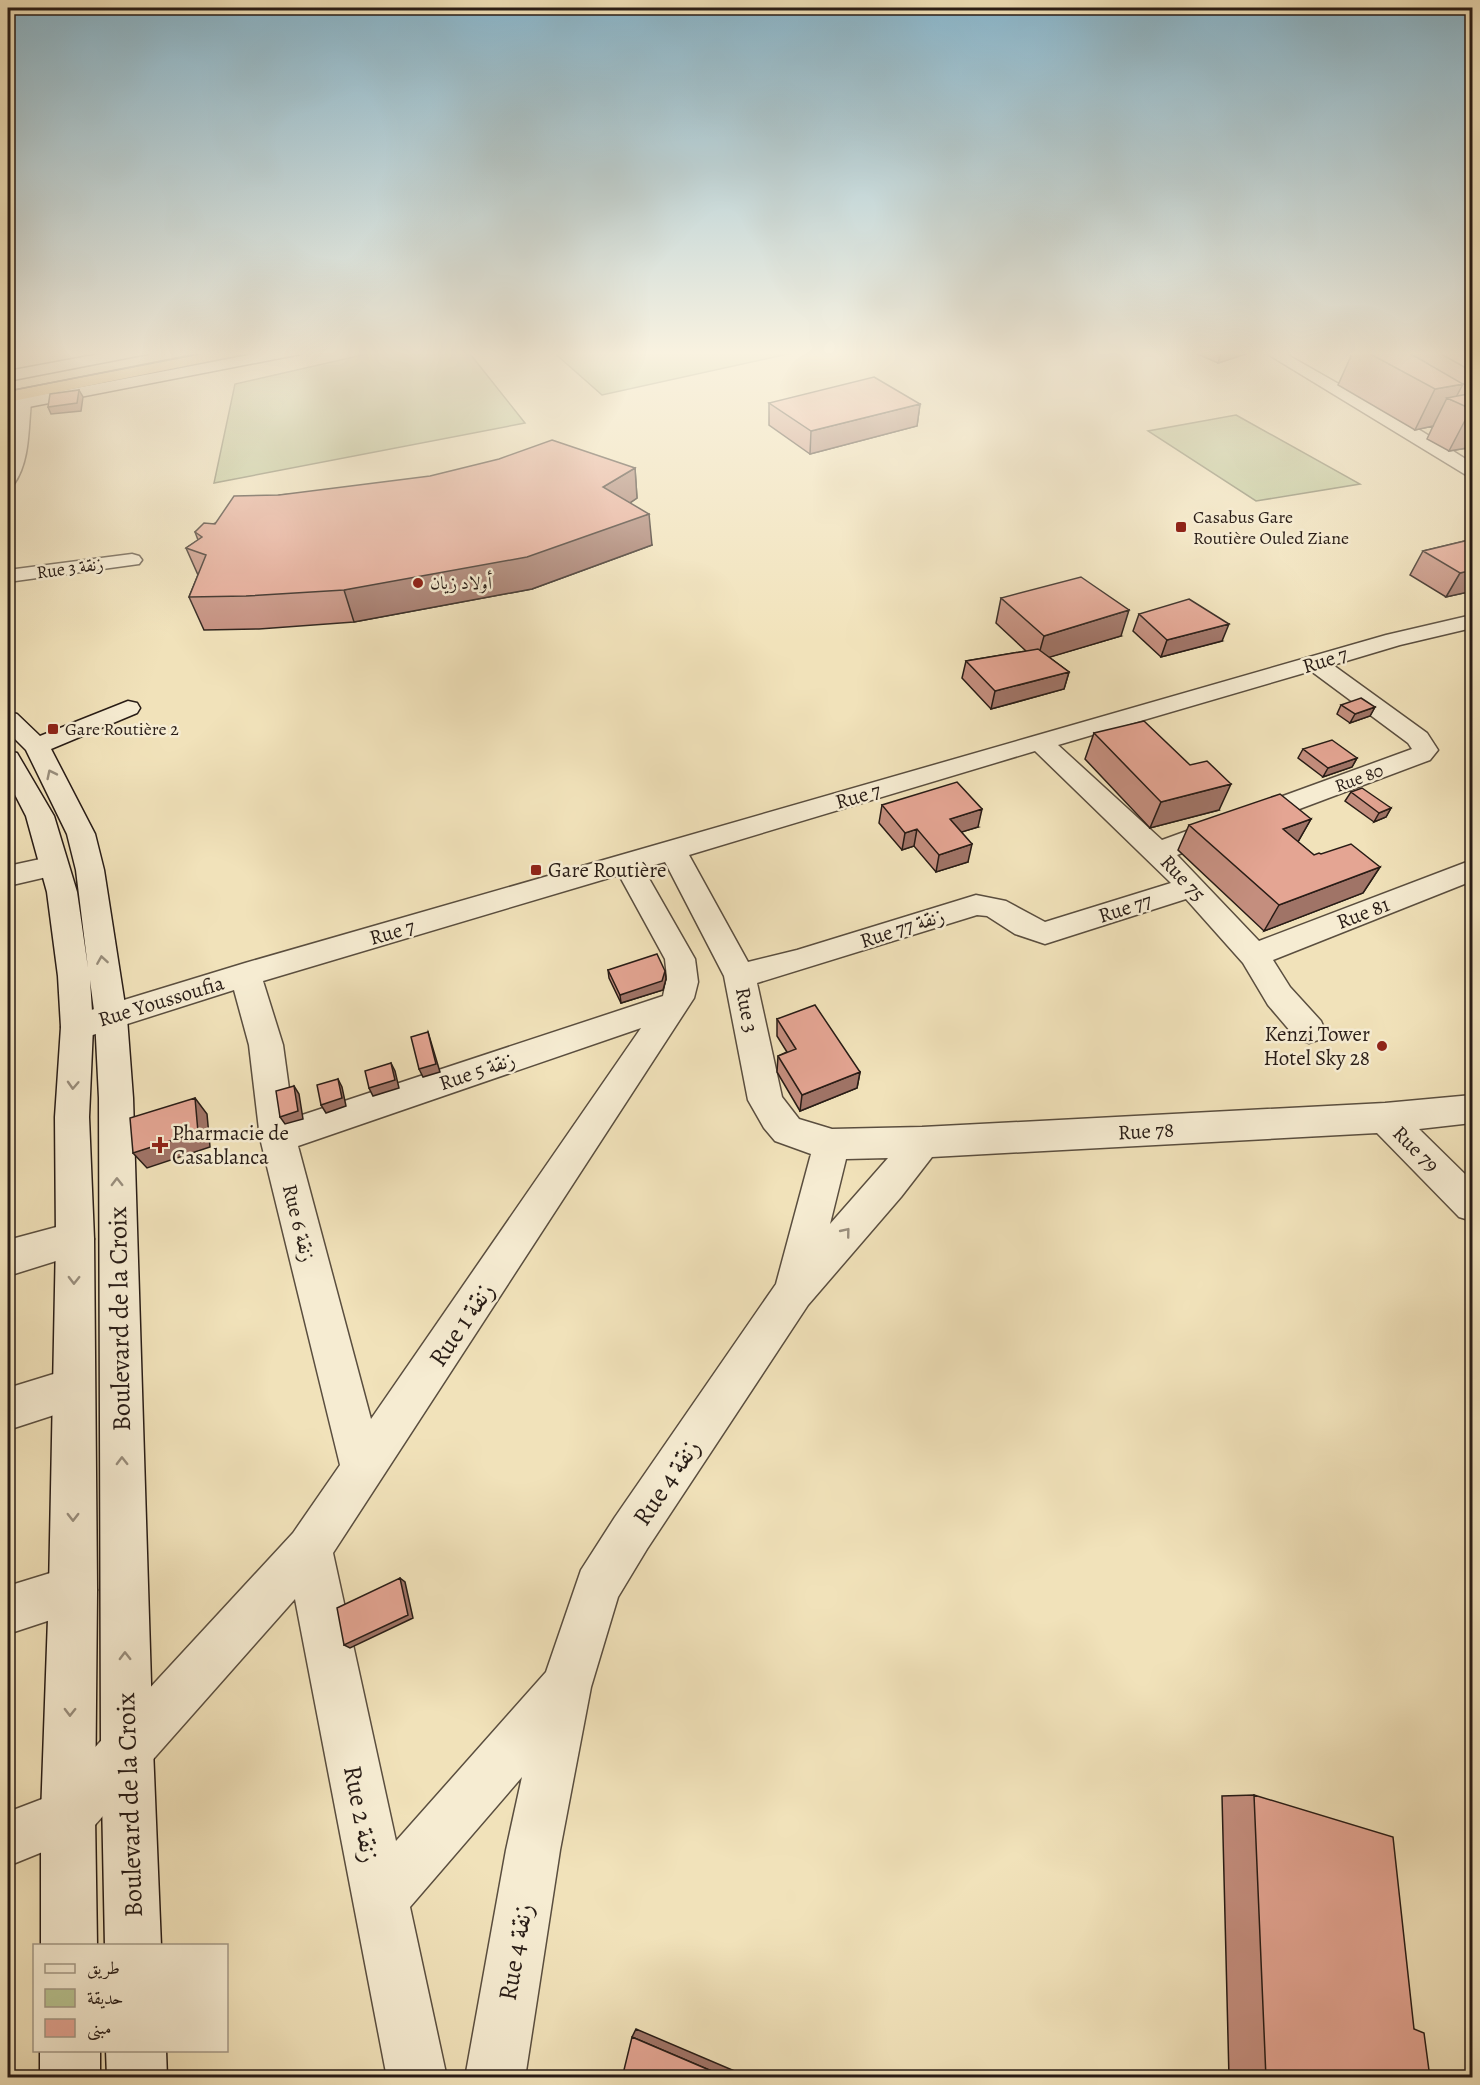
<svg xmlns="http://www.w3.org/2000/svg" width="1480" height="2085" font-family="Alegreya,Amiri,serif">
<style>
.green{fill:#b8c491;stroke:#707054;stroke-width:1.5}
.lines{fill:none;stroke-linecap:round;stroke-linejoin:round}
.street-casing{stroke:#5a4e3f;stroke-width:3}
.secondary-casing{stroke:#281c16;stroke-width:3}
.highway-casing{stroke:#281c16;stroke-width:3}
.street{fill:#f6ecd2;fill-rule:evenodd}
.secondary{fill:#f6ecd2;fill-rule:evenodd}
.highway{fill:#e8c17d;fill-rule:evenodd}
.tram{stroke:#281c16;stroke-width:1.5}
.wall{fill:#c48e7e;stroke:#281c16;stroke-width:1.5}
.shaded-wall{fill:#a07467;stroke:#281c16;stroke-width:1.5}
.building{fill:#e4a593;stroke:#281c16;stroke-width:1.5}
.oneway{stroke:#998e7d}
.poi-dot{fill:#8f2418;stroke:#f6ecd2;stroke-width:2}
.labels{text-anchor:middle;stroke-width:5;stroke-linejoin:round;paint-order:stroke}
.far-poi-label{font-size:18px;fill:#281c16;stroke:#f6ecd2;text-anchor:start}
.far-street-label{font-size:18px;fill:#281c16;stroke:#f6ecd2}
.street-label{font-size:21px;fill:#281c16;stroke:#f6ecd2}
.poi-label{font-size:21px;fill:#281c16;stroke:#f6ecd2;text-anchor:start}
.near-street-label{font-size:26px;fill:#281c16;stroke:#f6ecd2}
</style>
<rect width="100%" height="100%" fill="#f1e2ba"/>
<filter id="stains"><feTurbulence type="fractalNoise" baseFrequency=".00333" numOctaves="4"/><feColorMatrix values="0 0 0 0 .2 0 0 0 0 .09 0 0 0 0 .02 0 0 0 .5 -.17"/></filter>
<radialGradient id="worn" r=".72"><stop offset=".6" stop-color="#630" stop-opacity="0"/><stop offset="1" stop-color="#630" stop-opacity=".3"/></radialGradient>
<path class="green" d="M 384,350 L 467,350 L 525,423 L 214,483 L 235,384 Z
M 551,350 L 806,350 L 602,395 Z
M 1236,415 L 1360,484 L 1256,501 L 1148,431 Z"/>
<g class="lines">
<defs>
<path id="street" d="M 1261,350 L 1279,350 L 1423,432 L 1472,463 L 1472,476 L 1466,475 Z
M 23,398 L 31,403 C 28,429 30,461 14,484 L 8,486 L 8,457 L 15,403 Z
M 132,554 L 139,556 L 142,560 L 139,564 L 8,582 L 8,570 Z
M 1472,615 L 1472,628 L 1400,645 L 1333,665 L 1427,733 L 1438,750 L 1430,760 L 1177,855 L 1259,941 L 1472,860 L 1472,881 L 1273,960 L 1290,987 L 1321,1021 L 1325,1030 L 1321,1039 L 1309,1043 L 1297,1039 L 1268,1005 L 1243,963 L 1186,899 L 1045,944 L 1015,934 L 987,916 L 977,915 L 757,983 L 782,1097 L 799,1119 L 832,1129 L 922,1127 L 1385,1103 L 1472,1095 L 1472,1123 L 1419,1129 L 1472,1181 L 1472,1221 L 1459,1217 L 1377,1133 L 932,1157 L 901,1197 L 808,1305 L 647,1549 L 618,1597 L 591,1687 L 560,1850 L 525,2078 L 465,2078 L 506,1850 L 522,1777 L 410,1907 L 447,2078 L 387,2078 L 295,1599 L 87,1834 L 8,1866 L 8,1812 L 50,1796 L 293,1533 L 340,1465 L 260,1138 L 249,1045 L 234,990 L 77,1040 L 65,1036 L 61,1027 L 65,1018 L 245,963 L 1031,737 L 1386,635 ZM 1311,671 L 1408,743 L 1412,749 L 1162,840 L 1058,745 ZM 1035,751 L 1171,883 L 1045,922 L 1006,901 L 976,895 L 797,950 L 748,962 L 689,855 ZM 665,862 L 724,976 L 748,1100 L 764,1128 L 775,1141 L 811,1154 L 776,1284 L 615,1517 L 581,1570 L 546,1672 L 396,1841 L 333,1553 L 694,998 L 698,982 L 695,959 L 643,868 ZM 619,875 L 665,959 L 667,977 L 663,996 L 293,1118 L 283,1045 L 263,981 ZM 641,1028 L 371,1419 L 298,1146 ZM 888,1158 L 830,1224 L 846,1159 Z
M 54,856 L 64,859 L 68,866 L 64,873 L 8,886 L 8,866 Z
M 75,1222 L 88,1227 L 94,1239 L 88,1251 L 8,1276 L 8,1240 Z
M 73,1368 L 88,1374 L 94,1389 L 88,1404 L 8,1430 L 8,1388 Z
M 73,1566 L 90,1573 L 97,1590 L 90,1607 L 8,1634 L 8,1586 Z"/>
<path id="secondary" d="M 121,350 L 154,350 L 147,354 L 8,381 L 8,371 Z
M 276,350 L 308,350 L 301,354 L 8,411 L 8,401 Z
M 128,701 L 137,703 L 140,708 L 137,713 L 51,749 L 95,834 L 104,870 L 127,1018 L 133,1098 L 153,1748 L 161,1946 L 105,1946 L 101,1748 L 99,1098 L 95,1018 L 90,980 L 93,1027 L 89,1117 L 94,1239 L 97,1590 L 95,1815 L 97,1946 L 41,1946 L 41,1815 L 49,1590 L 56,1239 L 55,1117 L 61,1027 L 58,976 L 47,892 L 26,816 L 8,781 L 8,751 L 17,753 L 54,816 L 77,892 L 88,968 L 76,870 L 67,834 L 26,750 L 8,732 L 8,712 L 17,714 L 40,736 Z
M 40,2050 L 100,2050 L 100,2078 L 40,2078 Z
M 106,2050 L 166,2050 L 167,2078 L 107,2078 Z"/>
<path id="highway" d="M 220,350 L 251,350 L 244,354 L 8,402 L 8,392 Z"/>
</defs>
<use href="#street" class="street-casing"/>
<use href="#secondary" class="secondary-casing"/>
<use href="#highway" class="highway-casing"/>
<use href="#street" class="street"/>
<use href="#secondary" class="secondary"/>
<use href="#highway" class="highway"/>
<path class="tram" d="M 8,391 L 221,350"/>
</g>
<path class="wall" d="M 1188,350 L 1247,350 L 1246,354 L 1218,363 Z
M 1347,350 L 1473,350 L 1473,447 L 1449,451 L 1427,439 L 1433,426 L 1415,430 L 1338,385 L 1351,356 Z
M 769,403 L 920,404 L 917,426 L 810,454 L 769,425 Z
M 635,468 L 637,498 L 630,503 L 652,545 L 532,589 L 354,622 L 259,629 L 204,630 L 189,597 L 198,575 L 186,548 L 198,540 L 195,532 L 279,495 Z
M 1473,539 L 1473,591 L 1446,597 L 1410,575 L 1423,551 Z
M 1001,598 L 1121,636 L 1049,657 L 1069,672 L 1064,689 L 991,709 L 962,678 L 966,661 L 1026,651 L 996,623 Z
M 1139,614 L 1222,641 L 1161,657 L 1133,631 Z
M 1341,705 L 1375,707 L 1370,716 L 1350,723 L 1337,714 Z
M 1094,733 L 1219,810 L 1150,828 L 1085,759 Z
M 1303,749 L 1357,758 L 1352,767 L 1323,777 L 1298,758 Z
M 1351,792 L 1391,808 L 1386,817 L 1374,822 L 1345,801 Z
M 882,805 L 978,827 L 961,832 L 968,862 L 936,872 L 914,846 L 902,850 L 879,823 Z
M 1311,819 L 1298,842 L 1314,855 L 1321,854 L 1380,867 L 1363,893 L 1264,931 L 1178,850 L 1189,825 Z
M 608,970 L 666,979 L 663,990 L 621,1003 L 609,978 Z
M 777,1019 L 860,1072 L 857,1088 L 800,1111 L 777,1072 L 778,1056 L 787,1052 L 777,1036 Z
M 1254,1795 L 1414,2029 L 1430,2078 L 1229,2078 L 1222,1796 Z"/>
<path class="shaded-wall" d="M 1222,350 L 1247,350 L 1246,354 L 1218,363 Z
M 1463,384 L 1454,401 L 1447,398 L 1433,426 L 1415,430 L 1435,389 Z
M 79,390 L 83,397 L 81,411 L 51,414 L 48,407 Z
M 1473,403 L 1473,447 L 1449,451 L 1471,409 Z
M 920,404 L 917,426 L 810,454 L 811,431 Z
M 635,468 L 637,498 L 606,519 L 603,487 Z
M 649,514 L 652,545 L 532,589 L 354,622 L 344,590 Z
M 1473,570 L 1473,591 L 1446,597 L 1460,573 Z
M 1129,610 L 1121,636 L 1037,661 L 1044,636 Z
M 1229,624 L 1222,641 L 1161,657 L 1167,640 Z
M 1069,672 L 1064,689 L 991,709 L 995,691 Z
M 1375,707 L 1370,716 L 1350,723 L 1355,714 Z
M 1357,758 L 1352,767 L 1323,777 L 1328,768 Z
M 1231,784 L 1219,810 L 1150,828 L 1161,802 Z
M 1391,808 L 1386,817 L 1374,822 L 1379,813 Z
M 982,809 L 978,827 L 946,837 L 950,819 Z
M 1311,819 L 1296,845 L 1283,829 Z
M 917,829 L 914,846 L 902,850 L 905,833 Z
M 972,844 L 968,862 L 936,872 L 939,855 Z
M 1380,867 L 1363,893 L 1264,931 L 1279,905 Z
M 665,971 L 666,979 L 663,990 L 621,1003 L 620,995 Z
M 428,1032 L 440,1072 L 423,1077 L 419,1069 Z
M 391,1063 L 395,1071 L 399,1088 L 373,1096 L 369,1088 Z
M 860,1072 L 857,1088 L 800,1111 L 802,1095 Z
M 338,1079 L 342,1087 L 346,1106 L 326,1113 L 321,1105 Z
M 294,1086 L 299,1094 L 303,1119 L 285,1124 L 280,1117 Z
M 195,1098 L 207,1114 L 210,1147 L 147,1168 L 133,1153 Z
M 400,1578 L 405,1582 L 413,1618 L 350,1648 L 344,1645 Z
M 636,2029 L 751,2078 L 728,2078 L 632,2037 Z
M 583,2075 L 590,2078 L 581,2078 Z"/>
<path class="building" d="M 1363,350 L 1404,350 L 1463,384 L 1435,389 Z
M 1434,350 L 1470,350 L 1473,351 L 1473,372 Z
M 874,377 L 920,404 L 811,431 L 769,403 Z
M 79,390 L 77,403 L 48,407 L 50,394 Z
M 1473,393 L 1473,409 L 1471,409 L 1447,398 Z
M 552,440 L 635,468 L 603,487 L 649,514 L 527,557 L 344,590 L 246,596 L 189,597 L 206,555 L 186,548 L 202,537 L 195,532 L 204,523 L 215,524 L 234,496 L 279,495 L 430,476 L 499,459 Z
M 1473,539 L 1473,570 L 1460,573 L 1423,551 Z
M 1081,577 L 1129,610 L 1044,636 L 1001,598 Z
M 1189,599 L 1229,624 L 1167,640 L 1139,614 Z
M 1038,649 L 1069,672 L 995,691 L 966,661 Z
M 1361,698 L 1375,707 L 1355,714 L 1341,705 Z
M 1144,721 L 1190,765 L 1207,761 L 1231,784 L 1161,802 L 1094,733 Z
M 1332,740 L 1357,758 L 1328,768 L 1303,749 Z
M 957,782 L 982,809 L 950,819 L 972,844 L 939,855 L 917,829 L 905,833 L 882,805 Z
M 1362,788 L 1391,808 L 1379,813 L 1351,792 Z
M 1280,794 L 1311,819 L 1283,829 L 1314,855 L 1319,853 L 1321,854 L 1351,844 L 1380,867 L 1279,905 L 1189,825 Z
M 657,954 L 665,971 L 662,981 L 620,995 L 608,970 Z
M 815,1005 L 860,1072 L 802,1095 L 778,1056 L 796,1049 L 777,1019 Z
M 428,1032 L 436,1064 L 419,1069 L 411,1037 Z
M 391,1063 L 395,1080 L 369,1088 L 365,1071 Z
M 338,1079 L 342,1098 L 321,1105 L 317,1085 Z
M 294,1086 L 298,1111 L 280,1117 L 276,1091 Z
M 195,1098 L 198,1132 L 133,1153 L 130,1118 Z
M 400,1578 L 408,1615 L 344,1645 L 337,1608 Z
M 1254,1795 L 1393,1837 L 1414,2029 L 1424,2033 L 1430,2078 L 1266,2078 Z
M 632,2037 L 728,2078 L 622,2078 Z"/>
<defs><path id="oneway-chevron" d="M-2-3.5L2.5 0L-2 3.5" fill="none" stroke-width="1.6" stroke-linecap="round" stroke-linejoin="round" transform="scale(1.5)"/></defs>
<g class="oneway">
<use href="#oneway-chevron" transform="translate(51 774) rotate(-116)"/>
<use href="#oneway-chevron" transform="translate(102 960) rotate(-99)"/>
<use href="#oneway-chevron" transform="translate(73 1085) rotate(93)"/>
<use href="#oneway-chevron" transform="translate(117 1182) rotate(-91)"/>
<use href="#oneway-chevron" transform="translate(846 1232) rotate(-51)"/>
<use href="#oneway-chevron" transform="translate(74 1280) rotate(91)"/>
<use href="#oneway-chevron" transform="translate(122 1461) rotate(-91)"/>
<use href="#oneway-chevron" transform="translate(73 1517) rotate(90)"/>
<use href="#oneway-chevron" transform="translate(125 1656) rotate(-91)"/>
<use href="#oneway-chevron" transform="translate(70 1712) rotate(91)"/>
</g>
<linearGradient id="sky" x2="0" y2="1"><stop stop-color="#89b8cf"/><stop offset="0.55" stop-color="#f9f2e0"/><stop offset="1" stop-color="#f9f2e0" stop-opacity="0"/></linearGradient>
<rect width="1480" height="642" fill="url(#sky)"/>
<g class="poi-dot">
<rect x="1175" y="521" width="12" height="12" rx="3"/>
<circle cx="418" cy="583" r="6"/>
<rect x="47" y="723" width="12" height="12" rx="3"/>
<rect x="530" y="864" width="12" height="12" rx="3"/>
<circle cx="1382" cy="1046" r="6"/>
<path d="M157 1136h6v6h6v6h-6v6h-6v-6h-6v-6h6z"/>
</g>
<g class="labels">
<g class="far-poi-label">
<text x="1193" y="523">Casabus Gare<tspan x="1193" dy="21">Routière Ouled Ziane</tspan></text>
<text x="430" y="589">أولاد زيان</text>
<text x="65" y="735">Gare Routière 2</text>
</g>
<g class="far-street-label">
<text transform="translate(70 568) rotate(-8)" y="6">Rue 3 زنقة</text>
<text transform="translate(1359 778) rotate(-20)" y="6">Rue 80</text>
</g>
<g class="street-label">
<text transform="translate(1325 660) rotate(-17)" y="7">Rue 7</text>
<text transform="translate(858 796) rotate(-16)" y="7">Rue 7</text>
<text transform="translate(1183 878) rotate(47)" y="7">Rue 75</text>
<text transform="translate(1125 908) rotate(-18)" y="7">Rue 77</text>
<text transform="translate(1363 913) rotate(-21)" y="7">Rue 81</text>
<text transform="translate(902 928) rotate(-18)" y="7">Rue 77 زنقة</text>
<text transform="translate(392 932) rotate(-16)" y="7">Rue 7</text>
<text transform="translate(161 1001) rotate(-17)" y="7">Rue Youssoufia</text>
<text transform="translate(747 1010) rotate(79)" y="7">Rue 3</text>
<text transform="translate(477 1071) rotate(-19)" y="7">Rue 5 زنقة</text>
<text transform="translate(1146 1131) rotate(-3)" y="7">Rue 78</text>
<text transform="translate(1416 1149) rotate(45)" y="7">Rue 79</text>
<text transform="translate(299 1223) rotate(76)" y="7">Rue 6 زنقة</text>
</g>
<g class="poi-label">
<text x="548" y="877">Gare Routière</text>
<text x="1370" y="1041" text-anchor="end">Kenzi Tower<tspan x="1370" dy="24">Hotel Sky 28</tspan></text>
<text x="172" y="1140">Pharmacie de<tspan x="172" dy="24">Casablanca</tspan></text>
</g>
<g class="near-street-label">
<text transform="translate(119 1319) rotate(-91)" y="9">Boulevard de la Croix</text>
<text transform="translate(461 1324) rotate(-56)" y="9">Rue 1 زنقة</text>
<text transform="translate(666 1482) rotate(-56)" y="9">Rue 4 زنقة</text>
<text transform="translate(129 1805) rotate(-92)" y="9">Boulevard de la Croix</text>
<text transform="translate(362 1814) rotate(79)" y="9">Rue 2 زنقة</text>
<text transform="translate(515 1952) rotate(-80)" y="9">Rue 4 زنقة</text>
</g>
</g>
<rect width="1480" height="2085" fill="none" stroke="#f1e2ba" stroke-width="30"/>
<rect x="9" y="9" width="1462" height="2067" fill="none" stroke="#281c16" stroke-width="3"/>
<rect x="15" y="15" width="1450" height="2055" fill="none" stroke="#281c16" stroke-width="1.5"/>
<rect x="33" y="1944" width="195" height="108" fill="#f6ecd2" stroke="#a49987" stroke-width="1.5"/>
<rect x="45" y="1964" width="30" height="9" fill="#f6ecd2" stroke="#a49987" stroke-width="1.5"/>
<text x="87" y="1974" font-size="18" fill="#281c16">طريق</text>
<rect x="45" y="1989" width="30" height="18" fill="#b8c491" stroke="#a49987" stroke-width="1.5"/>
<text x="87" y="2004" font-size="18" fill="#281c16">حديقة</text>
<rect x="45" y="2019" width="30" height="18" fill="#e4a593" stroke="#a49987" stroke-width="1.5"/>
<text x="87" y="2034" font-size="18" fill="#281c16">مبنى</text>
<rect width="100%" height="100%" filter="url(#stains)"/>
<rect width="100%" height="100%" fill="url(#worn)"/>
</svg>
